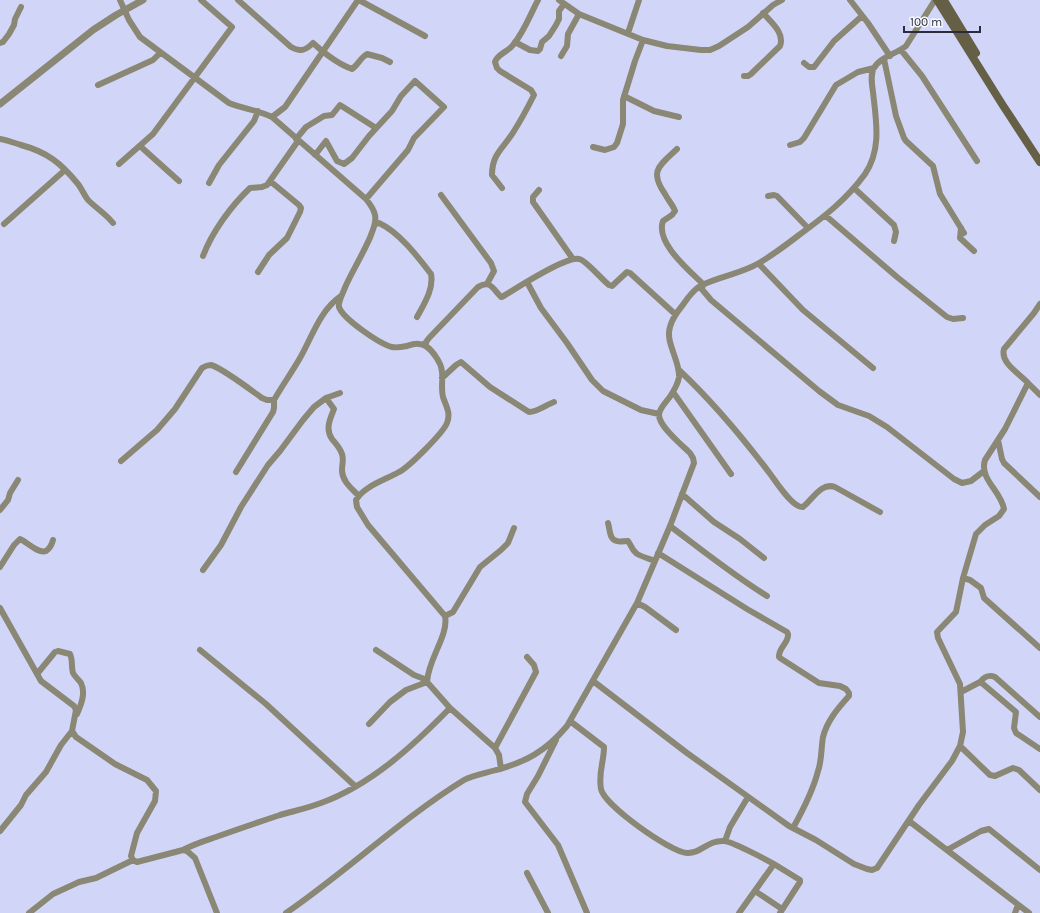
<svg xmlns="http://www.w3.org/2000/svg" width="1040" height="913" font-family="Karla,sans-serif">
<style>
.lines{fill:none;stroke-linecap:round;stroke-linejoin:round}
.minor{stroke:#8a8774;stroke-width:6}
.tertiary{stroke:#8a8774;stroke-width:7}
.secondary{stroke:#656045;stroke-width:8}
</style>
<rect width="100%" height="100%" fill="#d1d6f9"/>
<g class="lines">
<path class="minor" d="M 120,0 L 129,20 L 140,37 L 229,103 C 243,109 258,110 272,117 L 366,199 C 370,204 374,209 375,215 C 379,230 350,273 344,290 C 342,295 338,302 339,307 C 343,319 380,344 392,347 C 396,348 402,347 407,346 C 410,345 415,343 419,344 C 428,344 436,356 440,364 C 445,374 440,386 443,397 C 446,406 451,413 447,423 C 443,433 409,467 399,472 C 385,480 364,486 356,500 L 357,507 L 368,525 L 445,616 C 449,635 428,659 427,682 L 450,708 L 495,748 L 499,755 L 501,769
M 238,0 L 291,47 C 300,52 305,51 313,43 C 324,53 338,64 352,69 C 358,65 360,58 367,54 L 382,58 L 390,62
M 359,0 L 425,36
M 559,0 L 579,14 L 643,40 L 667,46 L 701,50 L 710,50 L 719,46 L 748,27 L 773,5 L 782,0
M 850,0 L 868,23 L 890,56
M 628,33 L 639,0
M 515,42 L 530,50 L 538,51 L 540,49 L 542,42 L 549,36 L 556,25 L 559,19 L 559,11 L 564,4
M 0,43 L 3,42 L 9,34 L 14,25 L 15,19 L 21,7
M 901,50 L 922,76 L 977,161
M 561,56 L 567,46 L 568,34 L 579,14
M 884,59 L 896,116 L 904,138 L 906,141 L 933,166 L 940,194 L 964,233
M 804,63 L 809,67 L 814,67 L 834,41 L 862,16
M 744,76 L 748,76 L 751,74 L 780,46 C 785,33 771,22 763,13
M 98,85 L 153,60 L 160,53
M 624,96 L 654,111 L 679,117
M 272,117 L 285,107 L 358,0
M 0,139 C 7,140 14,143 21,145 C 47,152 61,163 78,184 C 82,189 84,195 88,200 C 96,208 106,214 113,223
M 296,139 L 306,127 L 324,116 L 332,115 L 340,105 L 376,128
M 790,145 L 800,142 L 804,138 L 836,85 L 858,72 L 874,68
M 140,146 L 179,181
M 593,147 L 605,150 L 614,147 L 617,143 L 623,124 L 623,100 L 635,61 L 643,40
M 677,149 C 659,166 649,171 665,194 C 668,200 673,205 675,211 L 672,215 L 663,221 C 655,243 690,271 704,285
M 315,155 L 326,141 L 337,161 L 344,164 L 352,158 L 369,136 L 392,111 L 401,96 L 415,81 L 444,107 L 414,138 L 408,150 L 366,199
M 119,164 L 153,134 L 232,27 L 201,0
M 209,183 L 219,165 L 254,121 L 258,111
M 502,188 L 492,175 C 492,153 504,148 514,131 C 521,120 528,107 534,95 L 531,90 L 500,71 L 497,68 L 495,62 C 497,54 508,52 513,45 C 524,32 530,15 538,0
M 854,188 L 894,225 L 896,232 L 894,241
M 539,190 L 533,197 L 533,202 L 573,259
M 441,195 L 491,263 L 494,271 L 487,284
M 768,196 L 774,195 L 777,196 L 808,228
M 826,216 L 897,277 L 947,317 L 953,319 L 963,318
M 4,224 L 65,170
M 376,224 L 379,223 C 399,232 418,257 431,274 C 434,289 424,304 417,317
M 961,228 L 960,238 L 974,251
M 203,256 C 212,232 231,206 250,188 L 262,187 L 267,185 L 298,141
M 759,264 L 803,310 L 873,368
M 258,272 L 269,255 L 287,238 L 300,212 L 301,208 L 299,205 L 270,181
M 527,282 L 541,308 L 567,343 L 592,380 L 603,391 L 641,410 L 659,414
M 700,287 L 711,300 L 819,391 L 838,405 L 869,416 L 887,427 L 954,479 L 962,483 L 971,481 L 984,471
M 426,346 L 426,342 L 429,338 L 478,287 C 491,280 492,288 501,297 L 502,297 C 515,289 566,256 579,259 C 586,260 602,280 609,285 L 612,286 L 627,272 L 630,273 L 675,314
M 679,370 C 713,402 743,438 771,475 C 777,483 793,508 803,507 C 813,499 821,482 835,487 L 880,512
M 442,378 L 456,365 L 461,362 L 490,387 L 529,412 C 537,412 546,405 554,402
M 1028,383 L 1040,395
M 673,392 L 731,474
M 326,398 L 334,409 C 330,419 325,429 332,439 C 336,444 340,448 342,454 C 344,460 342,464 342,470 C 342,481 351,488 358,495
M 998,440 L 1002,459 L 1004,463 L 1040,497
M 121,461 L 157,430 L 175,409 L 202,368 C 205,366 208,365 211,365 C 222,368 251,390 262,398 L 267,400 L 274,400
M 236,472 L 273,412 L 274,408 L 274,400 C 282,386 292,372 300,358 C 312,337 320,310 341,296
M 682,494 L 714,522 L 740,539 L 764,558
M 0,510 L 8,500 L 10,493 L 18,480
M 608,523 C 610,529 609,540 617,541 C 620,542 624,541 628,541 C 631,545 632,550 636,553 C 639,556 650,559 655,561
M 670,526 C 702,550 733,575 767,596
M 658,553 L 747,609 L 787,632 L 788,634 C 789,643 778,648 779,657 L 780,658 L 819,683 L 840,686 L 846,689 L 849,693 L 849,696 C 838,708 827,721 823,737 C 821,748 822,760 818,771 C 813,791 803,810 793,828
M 0,567 L 14,545 L 20,539 C 27,542 38,554 46,551 C 49,549 52,544 53,540
M 203,570 L 221,545 L 241,507 L 268,465 L 280,451 L 303,420 L 314,407 L 326,398 L 340,393
M 963,578 L 970,580 L 981,588 L 984,598 L 1040,648
M 637,603 L 645,607 L 676,630
M 0,608 L 41,681 L 74,706 L 76,710 L 72,731 L 61,745 L 46,772 L 26,795 L 21,805 L 0,831
M 445,616 L 453,612 L 480,567 L 501,550 L 508,543 L 514,528
M 200,650 L 266,704 L 355,786
M 376,650 L 414,675 L 427,680
M 37,674 L 55,652 L 58,651 L 70,654 C 73,660 71,667 73,673 C 75,677 79,680 81,683 C 86,693 81,705 77,714
M 593,681 L 687,753 L 789,826 L 816,840 L 854,864 L 867,869 L 872,870 L 877,868 L 919,805 L 952,761 L 960,746 L 963,732 L 960,684 L 938,638 L 937,632 L 956,612 L 963,578 L 976,534 L 985,525 L 999,516 L 1004,509 C 1001,491 979,479 985,460 L 1005,429 L 1028,383 C 1019,373 1000,363 1004,349 L 1034,313 L 1040,304
M 980,682 C 984,677 988,674 995,677 L 1040,717
M 961,692 L 980,682 L 983,684 L 1016,712 L 1014,728 L 1016,733 L 1040,749
M 570,721 L 604,747 C 604,762 598,773 601,789 C 604,805 670,852 687,853 C 701,854 707,840 724,841 C 731,841 765,859 774,864 L 739,913
M 369,724 L 390,702 L 406,690 L 427,682
M 72,731 L 76,737 L 115,764 L 147,780 L 156,791 L 155,801 L 137,833 L 131,856 L 133,860 L 137,862 L 183,850 L 187,851 L 195,858 L 217,913
M 556,740 L 538,776 L 527,794 L 525,802 L 558,845 L 587,913
M 960,746 L 990,775 L 995,776 L 1013,768 L 1019,770 L 1040,790
M 495,748 L 536,672 L 534,665 L 527,657
M 909,821 L 1029,913
M 725,841 L 730,827 L 748,797
M 183,850 C 194,844 204,841 216,837 C 238,829 259,822 280,815 C 294,811 308,808 321,803 C 371,785 414,745 450,708
M 947,850 L 981,831 L 989,829 L 1040,870
M 774,864 L 800,880 L 800,882 L 780,913
M 527,873 L 548,913
M 755,891 L 782,909
M 29,913 L 53,894 L 79,882 L 96,878 L 133,860
M 286,913 C 347,871 401,819 464,780 C 473,775 486,773 496,770 C 526,762 546,751 567,726 L 637,603 L 670,526 L 694,463 L 693,458 L 690,453 C 682,445 658,426 659,414 C 660,408 665,403 669,398 C 673,392 678,385 679,377 C 680,360 665,343 670,327 C 672,319 677,312 682,306 C 687,299 692,291 700,286 C 719,276 741,274 759,263 C 773,255 786,245 799,235 C 824,217 847,199 865,174 C 882,149 876,120 873,92 C 872,85 870,75 874,68 C 880,57 896,54 906,46 L 935,0
M 1015,913 L 1018,905"/>
<path class="tertiary" d="M 0,104 L 93,30 L 116,15 L 143,0"/>
<path class="secondary" d="M 937,0 L 1002,104 L 1040,162
M 945,2 L 976,53"/>
</g>
<path d="M904 26v6h76v-6" fill="none" stroke="#2a2c3d" stroke-width="2"/>
<text x="910" y="26" font-size="12" fill="#2a2c3d" stroke="#f8f9fe" stroke-width="3" paint-order="stroke">100 m</text>
</svg>
